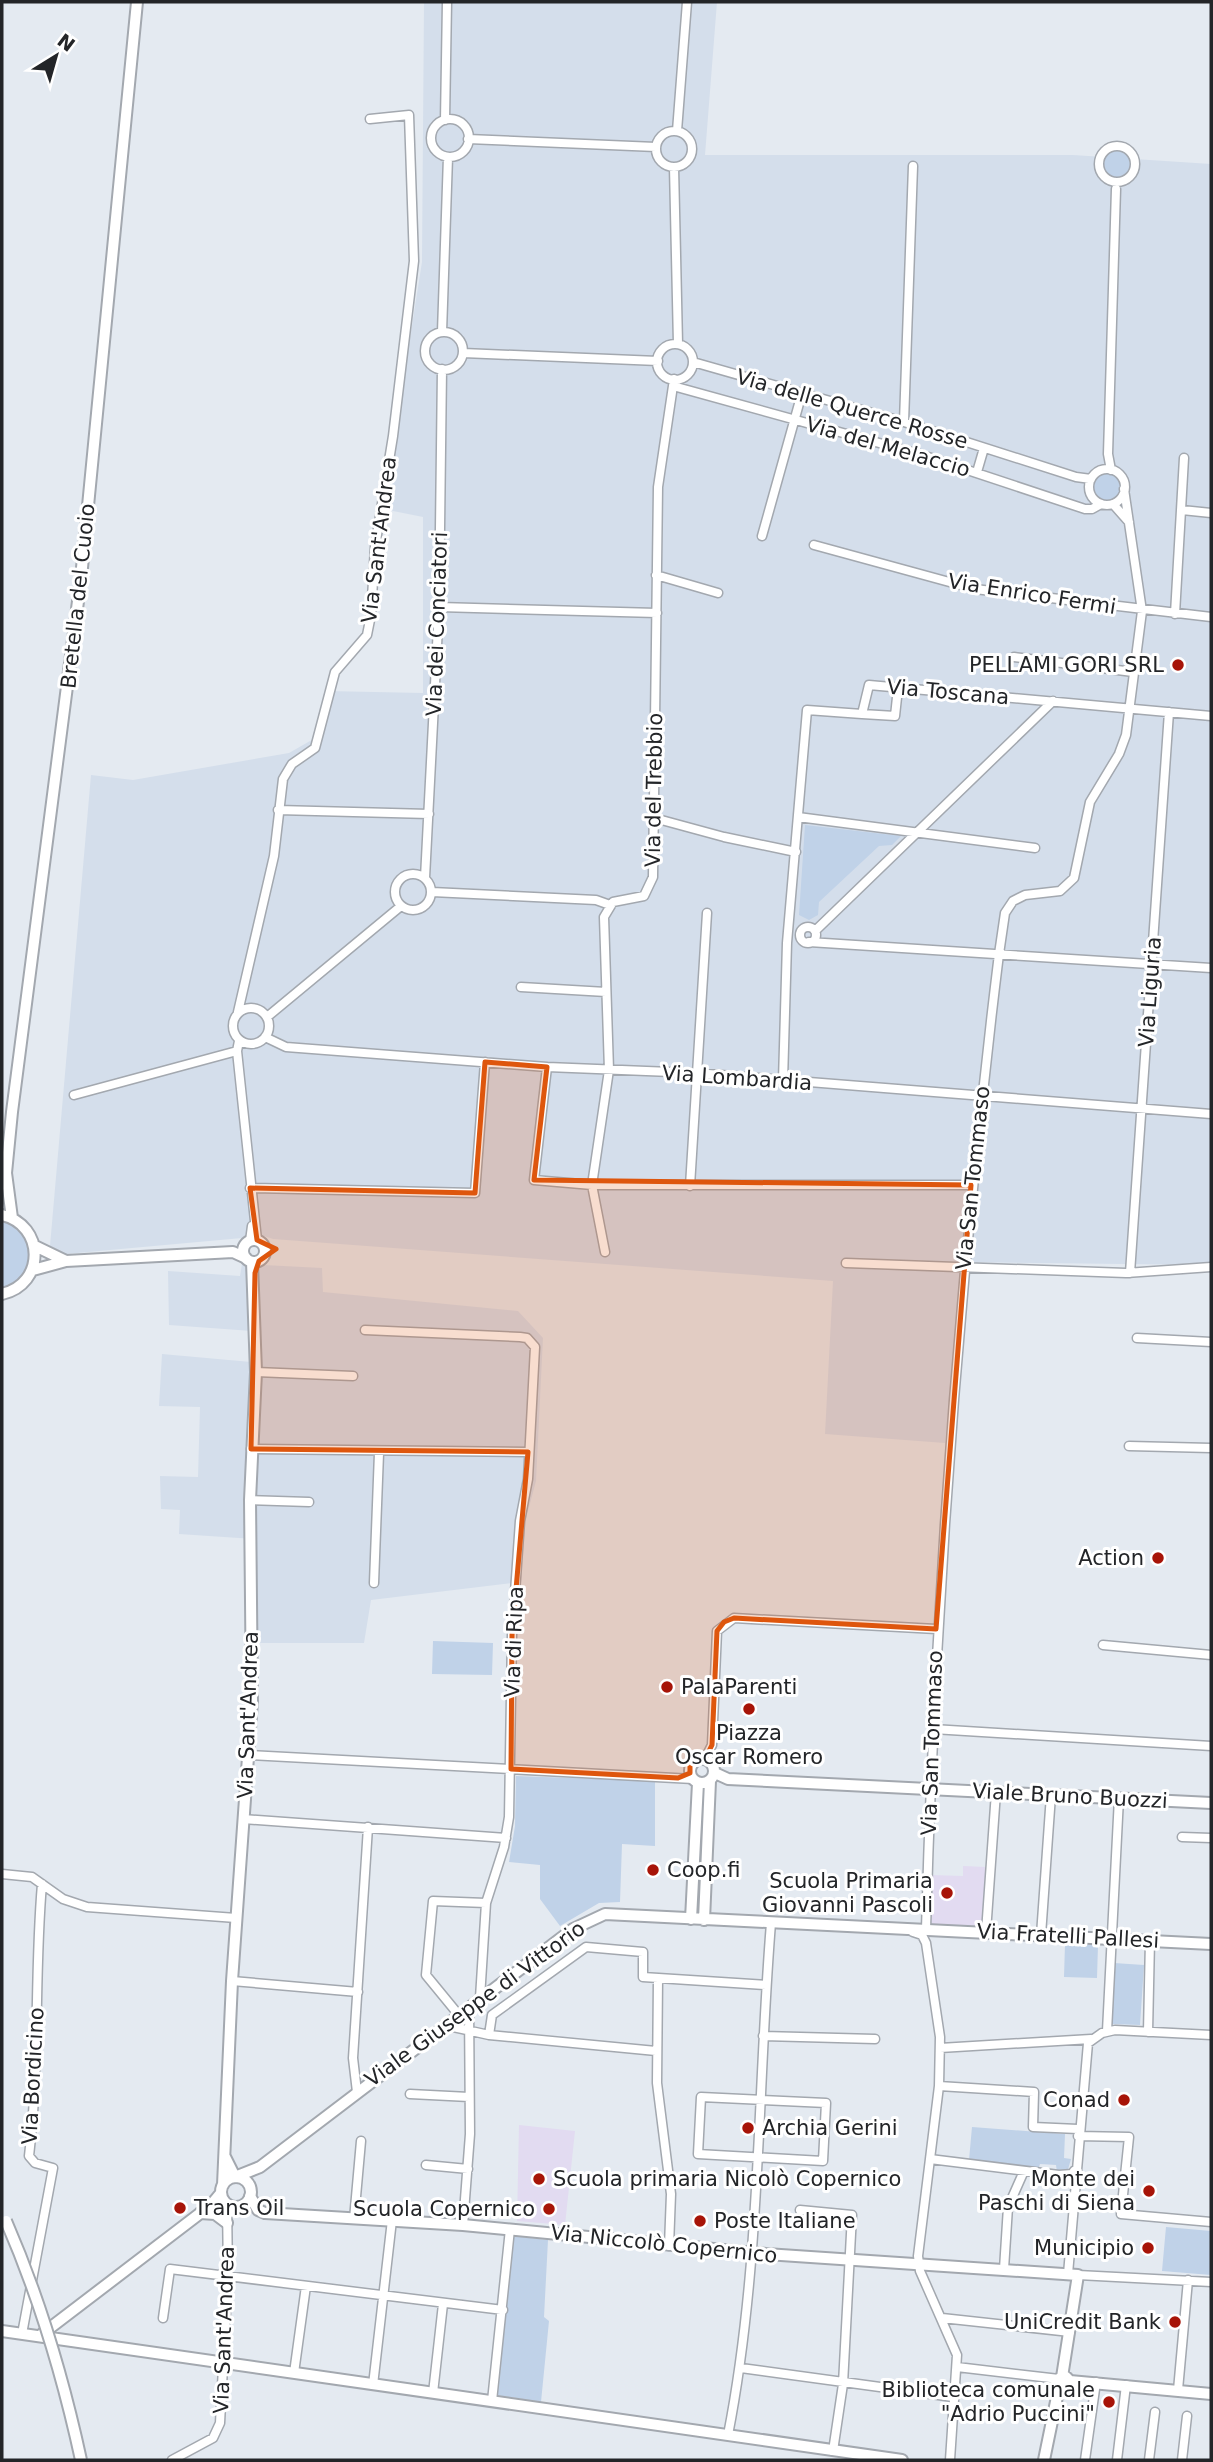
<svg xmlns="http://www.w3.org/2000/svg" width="1213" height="2462" font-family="'DejaVu Sans',sans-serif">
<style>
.built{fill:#d4deeb}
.education{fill:#e2dbf1}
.green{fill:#c0d2e8}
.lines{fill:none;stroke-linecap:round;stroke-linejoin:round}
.street-casing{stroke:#a3a8af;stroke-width:11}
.secondary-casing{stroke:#a3a8af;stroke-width:14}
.street{stroke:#fff;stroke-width:8}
.secondary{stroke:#fff;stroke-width:10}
.secondary-bridge-casing{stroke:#a3a8af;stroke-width:14;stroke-linecap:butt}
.secondary-bridge{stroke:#fff;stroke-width:10}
.marked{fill:#de560d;fill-opacity:0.2;stroke:#de560d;stroke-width:5;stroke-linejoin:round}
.poi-dot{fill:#a71408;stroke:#fff;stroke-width:2.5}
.labels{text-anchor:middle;stroke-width:6;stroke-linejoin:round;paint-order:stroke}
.street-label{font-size:21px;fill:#232528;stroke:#fff}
.poi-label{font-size:21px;fill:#232528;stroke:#fff;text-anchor:end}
</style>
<rect width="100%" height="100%" fill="#e4eaf1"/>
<path class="built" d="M 424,2 L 717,2 L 705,155 L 1073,155 L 1211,164 L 1211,1265 L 964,1262 L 945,1443 L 825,1434 L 833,1281 L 273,1239 L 264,1236 L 66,1254 L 50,1246 L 91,775 L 133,780 L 289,753 L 317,737 L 326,691 L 423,693 L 423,517 L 383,509 L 422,262 Z
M 242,1264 L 322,1268 L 323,1292 L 518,1311 L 543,1338 L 536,1481 L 524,1526 L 521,1582 L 371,1600 L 364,1643 L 257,1643 L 254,1539 L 179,1534 L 180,1510 L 161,1509 L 160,1476 L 198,1477 L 200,1407 L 159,1406 L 162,1354 L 251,1362 L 252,1331 L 169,1325 L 168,1271 L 240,1276 Z"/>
<path class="education" d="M 963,1866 L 986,1867 L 983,1928 L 928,1926 L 930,1875 L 963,1876 Z
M 519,2125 L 575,2131 L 565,2225 L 517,2221 Z"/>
<path class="green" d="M1103 163a14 14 0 1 1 28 0a14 14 0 1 1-28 0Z
M1093 487a14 14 0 1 1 28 0a14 14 0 1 1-28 0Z
M 805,825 L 901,836 L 892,845 L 879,846 L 819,902 L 818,915 L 809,920 L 799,915 Z
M 2,1221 C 37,1232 38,1278 2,1288 Z
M 433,1641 L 493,1643 L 492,1675 L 432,1674 Z
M 516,1776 L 655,1781 L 655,1846 L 622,1844 L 620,1902 L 599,1903 L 560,1926 L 540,1899 L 540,1865 L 509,1862 L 515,1826 Z
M 1065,1944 L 1098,1945 L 1097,1978 L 1064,1977 Z
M 1114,1963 L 1144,1965 L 1140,2025 L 1111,2024 Z
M 972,2127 L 1065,2134 L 1064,2158 L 1071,2159 L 1067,2173 L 1057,2172 L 1056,2165 L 1040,2164 L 1038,2170 L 969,2160 Z
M 1166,2227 L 1211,2231 L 1211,2275 L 1162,2271 Z
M 513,2236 L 548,2240 L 544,2317 L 549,2321 L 541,2402 L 496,2395 Z"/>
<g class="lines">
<defs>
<path id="street" d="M431 138a19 19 0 1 1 38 0a19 19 0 1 1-38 0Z
M 445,120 L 447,2
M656 149a18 18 0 1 1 36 0a18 18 0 1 1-36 0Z
M 677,131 L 687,2
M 468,139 L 656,147
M1099 164a18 18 0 1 1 36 0a18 18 0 1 1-36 0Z
M 674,167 L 678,344
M 442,332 L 448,157
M425 351a19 19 0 1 1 38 0a19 19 0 1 1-38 0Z
M657 362a18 18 0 1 1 36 0a18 18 0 1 1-36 0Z
M 463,353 L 658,361
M 693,362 L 904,422 L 1076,477 L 1091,479
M 673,386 L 919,454 L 1085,509 L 1092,509 L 1101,504
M 904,422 L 913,166
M1089 487a18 18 0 1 1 36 0a18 18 0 1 1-36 0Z
M 1111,470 L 1108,454 L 1116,189
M 977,472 L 984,448
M 1113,504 L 1129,522
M 1182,510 L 1211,513
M 762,536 L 802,393
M 814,545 L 975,589 L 1211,617
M 656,575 L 718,593
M 439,607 L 657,613
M 1175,614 L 1184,458
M 1014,657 L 1133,672
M 862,714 L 895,716 L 898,688
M 278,810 L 429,814
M 798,817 L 1035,848
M 654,818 L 724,837 L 796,852
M395 892a18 18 0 1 1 36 0a18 18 0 1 1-36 0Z
M 425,878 L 439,607 L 442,369
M 432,892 L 596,900 L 610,905
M800 935a8 8 0 1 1 16 0a8 8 0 1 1-16 0Z
M 815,931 L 1053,701
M 809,942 L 1211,968
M 521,987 L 606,992
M233 1026a18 18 0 1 1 36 0a18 18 0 1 1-36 0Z
M 238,1012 L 274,856 L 283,779 L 292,764 L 315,748 L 335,672 L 367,635 L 371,615 L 375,547 L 393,436 L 414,261 L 409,115 L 370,119
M 267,1017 L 401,906
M 265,1037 L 286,1047 L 547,1067 L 696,1073 L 1211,1114
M 239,1041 L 237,1051 L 257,1240
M 547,1067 L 534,1180 L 592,1185 L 971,1185
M 783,1081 L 787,943 L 807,710 L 862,714 L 869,685 L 1211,716
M 74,1095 L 237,1051
M 690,1186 L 707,913
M 250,1188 L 475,1193 L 485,1062
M 250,1241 L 252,1226
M 605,1252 L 592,1185 L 609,1070 L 604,917 L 613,902 L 644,896 L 653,877 L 658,487 L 674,379
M 846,1263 L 1126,1273 L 1211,1267
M 1130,1273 L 1169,712
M 365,1330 L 520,1337 L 527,1338 L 535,1347 L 528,1479 L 520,1521 L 512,1635 L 509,1817 L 504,1847 L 486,1903 L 480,1998
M 1137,1338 L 1211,1342
M 256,1372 L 353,1376
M 1129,1446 L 1211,1448
M 251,1449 L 528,1452
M 250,1500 L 309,1502
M 374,1583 L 379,1453
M 1103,1645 L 1211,1655
M 933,1729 L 1211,1746
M 249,1755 L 693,1779
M 705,1759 L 712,1745 L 717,1631 L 734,1618 L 936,1629
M 243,1819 L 506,1838
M 1182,1837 L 1211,1838
M 2,1874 L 32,1877 L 63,1899 L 87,1907 L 236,1918
M 926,1929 C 935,1603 959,1278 999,954 L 1005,913 L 1013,901 L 1025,895 L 1060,891 L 1074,878 L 1090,802 L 1119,754 L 1126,735 L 1142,611 L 1124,489
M 913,1932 L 922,1935 L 926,1943 L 940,2037 L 939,2086 L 918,2256 L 920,2271 L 957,2355 L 950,2460
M 986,1932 L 996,1792
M 1041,1935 L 1051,1795
M 658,1979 L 657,2083 L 671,2194 L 669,2246
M 232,1981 L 358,1992
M 458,2014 L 426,1975 L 433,1901 L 486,1903
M 444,2025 L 489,2035 L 656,2051
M 1107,2031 L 1119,1798
M 1148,2032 L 1150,1940
M 489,2035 L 492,2015 L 586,1947 L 643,1952 L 643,1977 L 766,1985
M 763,2036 L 875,2039
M 940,2048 L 1091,2039
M 939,2086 L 1034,2092 L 1033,2127 L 1078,2129
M 357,2092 L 353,2058 L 368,1827
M 410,2094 L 469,2097
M 701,2097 L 826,2103 L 823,2161 L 698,2154 Z
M 1078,2136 L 1129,2137 L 1121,2214 L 1211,2222
M 930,2159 L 1059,2175 L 1072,2174 L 1074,2171
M 426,2165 L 468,2169
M 800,2210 L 852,2215 L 843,2384 L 833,2451
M 354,2219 L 361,2141
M 463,2225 L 470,2134 L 469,2006
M 1004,2269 L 1008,2207 L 1024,2171
M 1068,2274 L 1088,2043 L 1102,2033 L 1115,2030 L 1211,2035
M 1078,2275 L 1211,2282
M 163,2318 L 170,2269 L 503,2310
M 942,2318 L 1070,2332
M 22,2334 L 53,2168 L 35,2163 L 29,2156 C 40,2065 34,1975 42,1884
M 957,2367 L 1059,2379
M 741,2368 L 953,2397
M 294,2373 L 306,2286
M 373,2385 L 392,2220
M 1178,2390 L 1188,2280
M 433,2393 L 443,2304
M 492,2401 L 510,2229
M 728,2435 C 761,2266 757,2094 771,1923
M 172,2460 L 213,2438 L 220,2423 L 228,2275 L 227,2204
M 1085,2460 L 1096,2382
M 1117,2460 L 1126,2385
M 1149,2460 L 1155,2412
M 1182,2460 L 1187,2416"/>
<path id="secondary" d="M 2,1215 C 45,1225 46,1284 2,1294
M 12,1218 L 6,1173 L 12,1112 L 81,578 L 137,2
M243 1251a11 11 0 1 1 22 0a11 11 0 1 1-22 0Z
M 35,1246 L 66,1261
M 33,1270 L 66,1261 L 233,1252 L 246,1258
M690 1771a12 12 0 1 1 24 0a12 12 0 1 1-24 0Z
M 715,1773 L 728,1779 L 1211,1803
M 691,1919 L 698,1783
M 704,1920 L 710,1781
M 225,2157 L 235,2177 L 260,2167 L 573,1929 L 605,1914 L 1211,1944
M221 2192a15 15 0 1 1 30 0a15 15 0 1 1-30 0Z
M 223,2185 L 232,1981 L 252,1701 L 250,1500 L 256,1372 L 252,1262
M 250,2196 L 258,2210 L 265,2213 L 463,2225 L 766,2254 L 1078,2275 L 1062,2377
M 200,2213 L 215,2214 L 227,2223
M 2,2331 L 902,2460
M 42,2334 L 211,2205 L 221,2193
M 1070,2381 L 1065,2389 L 1057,2384 L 1060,2378 L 1066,2377 L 1070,2381 L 1211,2394
M 1044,2460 L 1059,2387"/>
</defs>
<use href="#street" class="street-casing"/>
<use href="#secondary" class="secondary-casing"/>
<use href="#street" class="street"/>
<use href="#secondary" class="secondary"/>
<defs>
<path id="secondary-bridge" d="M 6,2221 C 40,2299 63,2377 81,2460"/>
</defs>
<use href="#secondary-bridge" class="secondary-bridge-casing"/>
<use href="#secondary-bridge" class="secondary-bridge"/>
</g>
<path class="marked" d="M 485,1062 L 547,1067 L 534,1180 L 971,1185 L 936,1629 L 734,1618 L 724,1622 L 717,1631 L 712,1745 L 705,1759 L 690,1758 L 690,1773 L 678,1778 L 511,1769 L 512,1635 L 528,1452 L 251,1449 L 255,1273 L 259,1261 L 276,1249 L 257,1240 L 250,1188 L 475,1193 Z"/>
<g class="poi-dot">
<circle cx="1178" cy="665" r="7"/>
<circle cx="1158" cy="1558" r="7"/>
<circle cx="667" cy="1687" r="7"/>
<circle cx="749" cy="1709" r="7"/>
<circle cx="653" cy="1870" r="7"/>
<circle cx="947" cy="1893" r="7"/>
<circle cx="1124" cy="2100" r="7"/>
<circle cx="748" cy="2128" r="7"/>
<circle cx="539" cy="2179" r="7"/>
<circle cx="1149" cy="2191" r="7"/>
<circle cx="180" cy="2208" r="7"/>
<circle cx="549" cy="2209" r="7"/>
<circle cx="700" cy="2221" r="7"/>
<circle cx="1148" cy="2248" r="7"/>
<circle cx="1175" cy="2322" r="7"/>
<circle cx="1109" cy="2402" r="7"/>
</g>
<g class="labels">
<g class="street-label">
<text transform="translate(852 409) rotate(16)" y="7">Via delle Querce Rosse</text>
<text transform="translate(888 447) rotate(16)" y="7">Via del Melaccio</text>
<text transform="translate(379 540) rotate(-83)" y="7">Via Sant'Andrea</text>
<text transform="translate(1032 594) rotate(9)" y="7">Via Enrico Fermi</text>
<text transform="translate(78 596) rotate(-84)" y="7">Bretella del Cuoio</text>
<text transform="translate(437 624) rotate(-88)" y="7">Via dei Conciatori</text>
<text transform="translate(948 692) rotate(5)" y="7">Via Toscana</text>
<text transform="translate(654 790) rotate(-89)" y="7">Via del Trebbio</text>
<text transform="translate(1150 992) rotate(-86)" y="7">Via Liguria</text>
<text transform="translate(737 1078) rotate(4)" y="7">Via Lombardia</text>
<text transform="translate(973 1178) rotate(-84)" y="7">Via San Tommaso</text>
<text transform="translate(514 1642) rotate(-88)" y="7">Via di Ripa</text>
<text transform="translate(248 1715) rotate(-88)" y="7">Via Sant'Andrea</text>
<text transform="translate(932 1743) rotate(-88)" y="7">Via San Tommaso</text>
<text transform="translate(1070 1796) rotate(3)" y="7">Viale Bruno Buozzi</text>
<text transform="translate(1068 1936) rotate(3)" y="7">Via Fratelli Pallesi</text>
<text transform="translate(475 2004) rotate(-36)" y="7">Viale Giuseppe di Vittorio</text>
<text transform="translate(33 2076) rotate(-87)" y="7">Via Bordicino</text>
<text transform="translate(664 2244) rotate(6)" y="7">Via Niccolò Copernico</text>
<text transform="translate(224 2330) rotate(-88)" y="7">Via Sant'Andrea</text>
</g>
<g class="poi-label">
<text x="1164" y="672">PELLAMI GORI SRL</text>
<text x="1144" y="1565">Action</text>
<text x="681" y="1694" text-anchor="start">PalaParenti</text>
<text x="749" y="1740" text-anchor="middle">Piazza<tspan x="749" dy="24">Oscar Romero</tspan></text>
<text x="667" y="1877" text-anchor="start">Coop.fi</text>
<text x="933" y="1888">Scuola Primaria<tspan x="933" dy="24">Giovanni Pascoli</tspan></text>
<text x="1110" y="2107">Conad</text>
<text x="762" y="2135" text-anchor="start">Archia Gerini</text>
<text x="553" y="2186" text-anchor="start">Scuola primaria Nicolò Copernico</text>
<text x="1135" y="2186">Monte dei<tspan x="1135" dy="24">Paschi di Siena</tspan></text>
<text x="194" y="2215" text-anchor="start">Trans Oil</text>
<text x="535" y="2216">Scuola Copernico</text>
<text x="714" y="2228" text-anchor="start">Poste Italiane</text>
<text x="1134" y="2255">Municipio</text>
<text x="1161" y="2329">UniCredit Bank</text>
<text x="1095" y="2397">Biblioteca comunale<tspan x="1095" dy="24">"Adrio Puccini"</tspan></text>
</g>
</g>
<rect width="1213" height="2462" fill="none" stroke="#232528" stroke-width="7"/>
<g transform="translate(56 56) rotate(37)" stroke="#ffffff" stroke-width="5" paint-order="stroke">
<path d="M0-5L12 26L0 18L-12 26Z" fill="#232528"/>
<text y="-10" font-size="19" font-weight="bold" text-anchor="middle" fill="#232528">N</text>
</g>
</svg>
